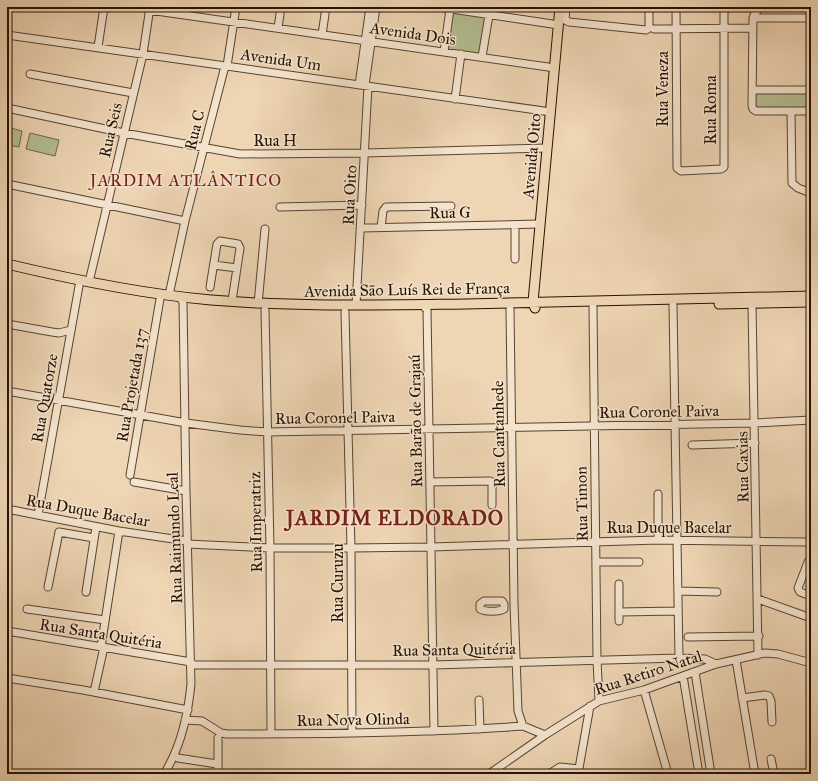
<svg xmlns="http://www.w3.org/2000/svg" width="818" height="781" font-family="'IM FELL Great Primer',serif">
<style>
.green{fill:#b4be90;stroke:#6e684a}
.lines{fill:none;stroke-linecap:round;stroke-linejoin:round}
.minor-casing{stroke:#59432f;stroke-width:9}
.major-casing{stroke:#271203;stroke-width:11}
.minor{stroke:#f4e4ce;stroke-width:7}
.major{stroke:#eed5b3;stroke-width:9}
.labels{text-anchor:middle;stroke-width:3;stroke-linejoin:round;paint-order:stroke}
.street-label{font-size:16px;fill:#271203;stroke:#f4e4ce}
.neighbourhood-label{font-size:17px;letter-spacing:1px;fill:#7a1f14;stroke:#f4e4ce}
.district-label{font-size:20px;font-weight:bold;letter-spacing:1px;fill:#7a1f14;stroke:#f4e4ce}
</style>
<rect width="100%" height="100%" fill="#eed5b3"/>
<filter id="stains"><feTurbulence type="fractalNoise" baseFrequency=".005" numOctaves="4"/><feColorMatrix values="0 0 0 0 .2 0 0 0 0 .09 0 0 0 0 .02 0 0 0 .5 -.17"/></filter>
<radialGradient id="worn" r=".72"><stop offset=".6" stop-color="#630" stop-opacity="0"/><stop offset="1" stop-color="#630" stop-opacity=".3"/></radialGradient>
<path class="green" d="M 451,12 L 485,17 L 480,55 L 445,50 Z
M 811,91 L 811,108 L 756,108 L 755,92 Z
M 7,127 L 22,131 L 19,147 L 7,145 Z
M 30,133 L 59,140 L 55,156 L 26,149 Z"/>
<g class="lines">
<defs>
<path id="minor" d="M 438,7 L 559,25
M 566,7 L 565,20 L 569,22 L 646,30 L 649,28 L 649,7
M 676,7 L 677,168 L 681,171 L 721,169 L 724,167 L 724,7
M 761,7 L 755,13 L 753,18 L 752,106 L 753,109 L 756,111 L 811,111
M 149,10 L 555,68
M 753,18 L 811,18
M 278,28 L 281,7
M 654,29 L 753,28
M 7,35 L 551,112
M 322,35 L 326,7
M 98,47 L 104,7
M 444,52 L 450,9
M 482,57 L 489,15
M 227,66 L 236,7
M 30,74 L 133,93
M 359,85 L 370,7
M 365,85 L 376,7
M 752,90 L 811,90
M 455,99 L 461,54
M 7,108 L 124,133 L 240,154 L 365,153 L 547,148
M 791,111 L 792,183 L 798,188 L 811,193
M 7,184 L 185,221
M 280,207 L 362,205
M 381,227 L 383,211 L 386,207 L 451,206
M 361,228 L 540,224
M 515,259 L 515,225
M 214,265 L 237,268
M 89,282 L 143,54 L 150,7
M 210,287 L 217,244 L 220,241 L 238,244 L 240,248 L 232,301
M 169,295 L 185,221 L 225,66
M 258,304 L 265,229
M 422,304 L 427,310 L 434,731
M 752,304 L 758,655
M 356,305 L 368,86
M 673,305 L 679,658
M 593,307 L 597,660 L 599,701
M 510,309 L 514,604 L 518,711 L 523,726 L 545,735
M 265,310 L 270,548 L 271,734
M 345,312 L 351,548 L 352,733
M 7,324 L 52,332 L 59,333 L 71,330
M 7,391 L 186,423 L 240,430 L 267,432 L 755,423 L 811,420
M 692,445 L 755,443
M 130,475 L 160,299
M 134,482 L 186,491
M 430,482 L 490,481 L 492,482 L 492,505
M 7,509 L 119,531 L 187,541
M 38,515 L 79,286
M 658,540 L 658,494
M 187,544 L 270,548 L 351,548 L 431,547 L 658,540 L 806,542 L 809,541 L 811,536
M 811,559 L 808,562 L 798,588 L 800,592 L 811,596
M 597,562 L 639,562
M 619,584 L 619,621
M 48,587 L 59,532 L 94,538
M 678,591 L 717,592
M 86,592 L 96,527
M 758,599 L 811,618
M 484,601 L 502,601 L 504,604 L 504,609 C 499,612 485,612 480,609 L 480,604 Z
M 27,609 L 105,620
M 619,612 L 678,611
M 7,631 L 191,662
M 688,637 L 759,636
M 101,647 L 119,531
M 736,660 L 755,774
M 191,665 L 433,665 L 679,658 L 705,659 L 716,664
M 695,672 L 711,774
M 683,676 L 699,774
M 7,678 L 83,690 L 188,710
M 644,690 L 668,774
M 94,692 L 104,647
M 742,698 L 765,695 L 769,696 L 771,701 L 772,722
M 479,700 L 480,729
M 185,720 L 202,721 L 221,733 L 227,734 C 326,734 425,733 523,726
M 178,758 L 217,764
M 771,759 L 774,774
M 164,774 C 181,747 188,715 191,684 L 186,491 L 183,302 L 179,296
M 218,774 L 218,738
M 489,774 L 545,735 L 599,701 L 644,690 L 716,664 L 765,653 L 778,654 L 811,663
M 549,774 L 560,767 L 579,769
M 578,774 L 590,706"/>
<path id="major" d="M 7,264 C 74,280 142,294 211,300 C 296,307 381,305 466,304 C 581,301 696,298 811,296
M 719,304 L 810,302
M 535,308 L 533,302 L 560,7"/>
</defs>
<use href="#minor" class="minor-casing"/>
<use href="#major" class="major-casing"/>
<use href="#minor" class="minor"/>
<use href="#major" class="major"/>
</g>
<g class="labels">
<g class="street-label">
<text transform="translate(413 33) rotate(8)" y="6">Avenida Dois</text>
<text transform="translate(281 59) rotate(8)" y="6">Avenida Um</text>
<text transform="translate(662 89) rotate(-90)" y="6">Rua Veneza</text>
<text transform="translate(710 110) rotate(-90)" y="6">Rua Roma</text>
<text transform="translate(110 130) rotate(-77)" y="6">Rua Seis</text>
<text transform="translate(194 130) rotate(-76)" y="6">Rua C</text>
<text x="275" y="146">Rua H</text>
<text transform="translate(531 156) rotate(-85)" y="6">Avenida Oito</text>
<text transform="translate(349 195) rotate(-87)" y="6">Rua Oito</text>
<text transform="translate(450 212) rotate(-1)" y="6">Rua G</text>
<text transform="translate(407 289) rotate(-1)" y="6">Avenida São Luís Rei de França</text>
<text transform="translate(131 385) rotate(-80)" y="6">Rua Projetada 137</text>
<text transform="translate(44 398) rotate(-80)" y="6">Rua Quatorze</text>
<text transform="translate(659 411) rotate(-1)" y="6">Rua Coronel Paiva</text>
<text transform="translate(335 417) rotate(-1)" y="6">Rua Coronel Paiva</text>
<text transform="translate(415 421) rotate(-91)" y="6">Rua Barão de Grajaú</text>
<text transform="translate(498 434) rotate(-91)" y="6">Rua Cantanhede</text>
<text transform="translate(742 467) rotate(-91)" y="6">Rua Caxias</text>
<text transform="translate(581 504) rotate(-91)" y="6">Rua Timon</text>
<text transform="translate(88 510) rotate(10)" y="6">Rua Duque Bacelar</text>
<text transform="translate(255 522) rotate(-91)" y="6">Rua Imperatriz</text>
<text x="669" y="533">Rua Duque Bacelar</text>
<text transform="translate(174 538) rotate(-92)" y="6">Rua Raimundo Leal</text>
<text transform="translate(337 583) rotate(-90)" y="6">Rua Curuzu</text>
<text transform="translate(101 633) rotate(9)" y="6">Rua Santa Quitéria</text>
<text transform="translate(454 649) rotate(-1)" y="6">Rua Santa Quitéria</text>
<text transform="translate(648 672) rotate(-18)" y="6">Rua Retiro Natal</text>
<text transform="translate(353 719) rotate(-1)" y="6">Rua Nova Olinda</text>
</g>
<g class="neighbourhood-label">
<text x="186" y="186">JARDIM ATLÂNTICO</text>
</g>
<g class="district-label">
<text x="395" y="525">JARDIM ELDORADO</text>
</g>
</g>
<rect width="818" height="781" fill="none" stroke="#eed5b3" stroke-width="24"/>
<rect x="8" y="8" width="802" height="765" fill="none" stroke="#271203" stroke-width="2"/>
<rect x="12" y="12" width="794" height="757" fill="none" stroke="#271203"/>
<rect width="100%" height="100%" filter="url(#stains)"/>
<rect width="100%" height="100%" fill="url(#worn)"/>
</svg>
